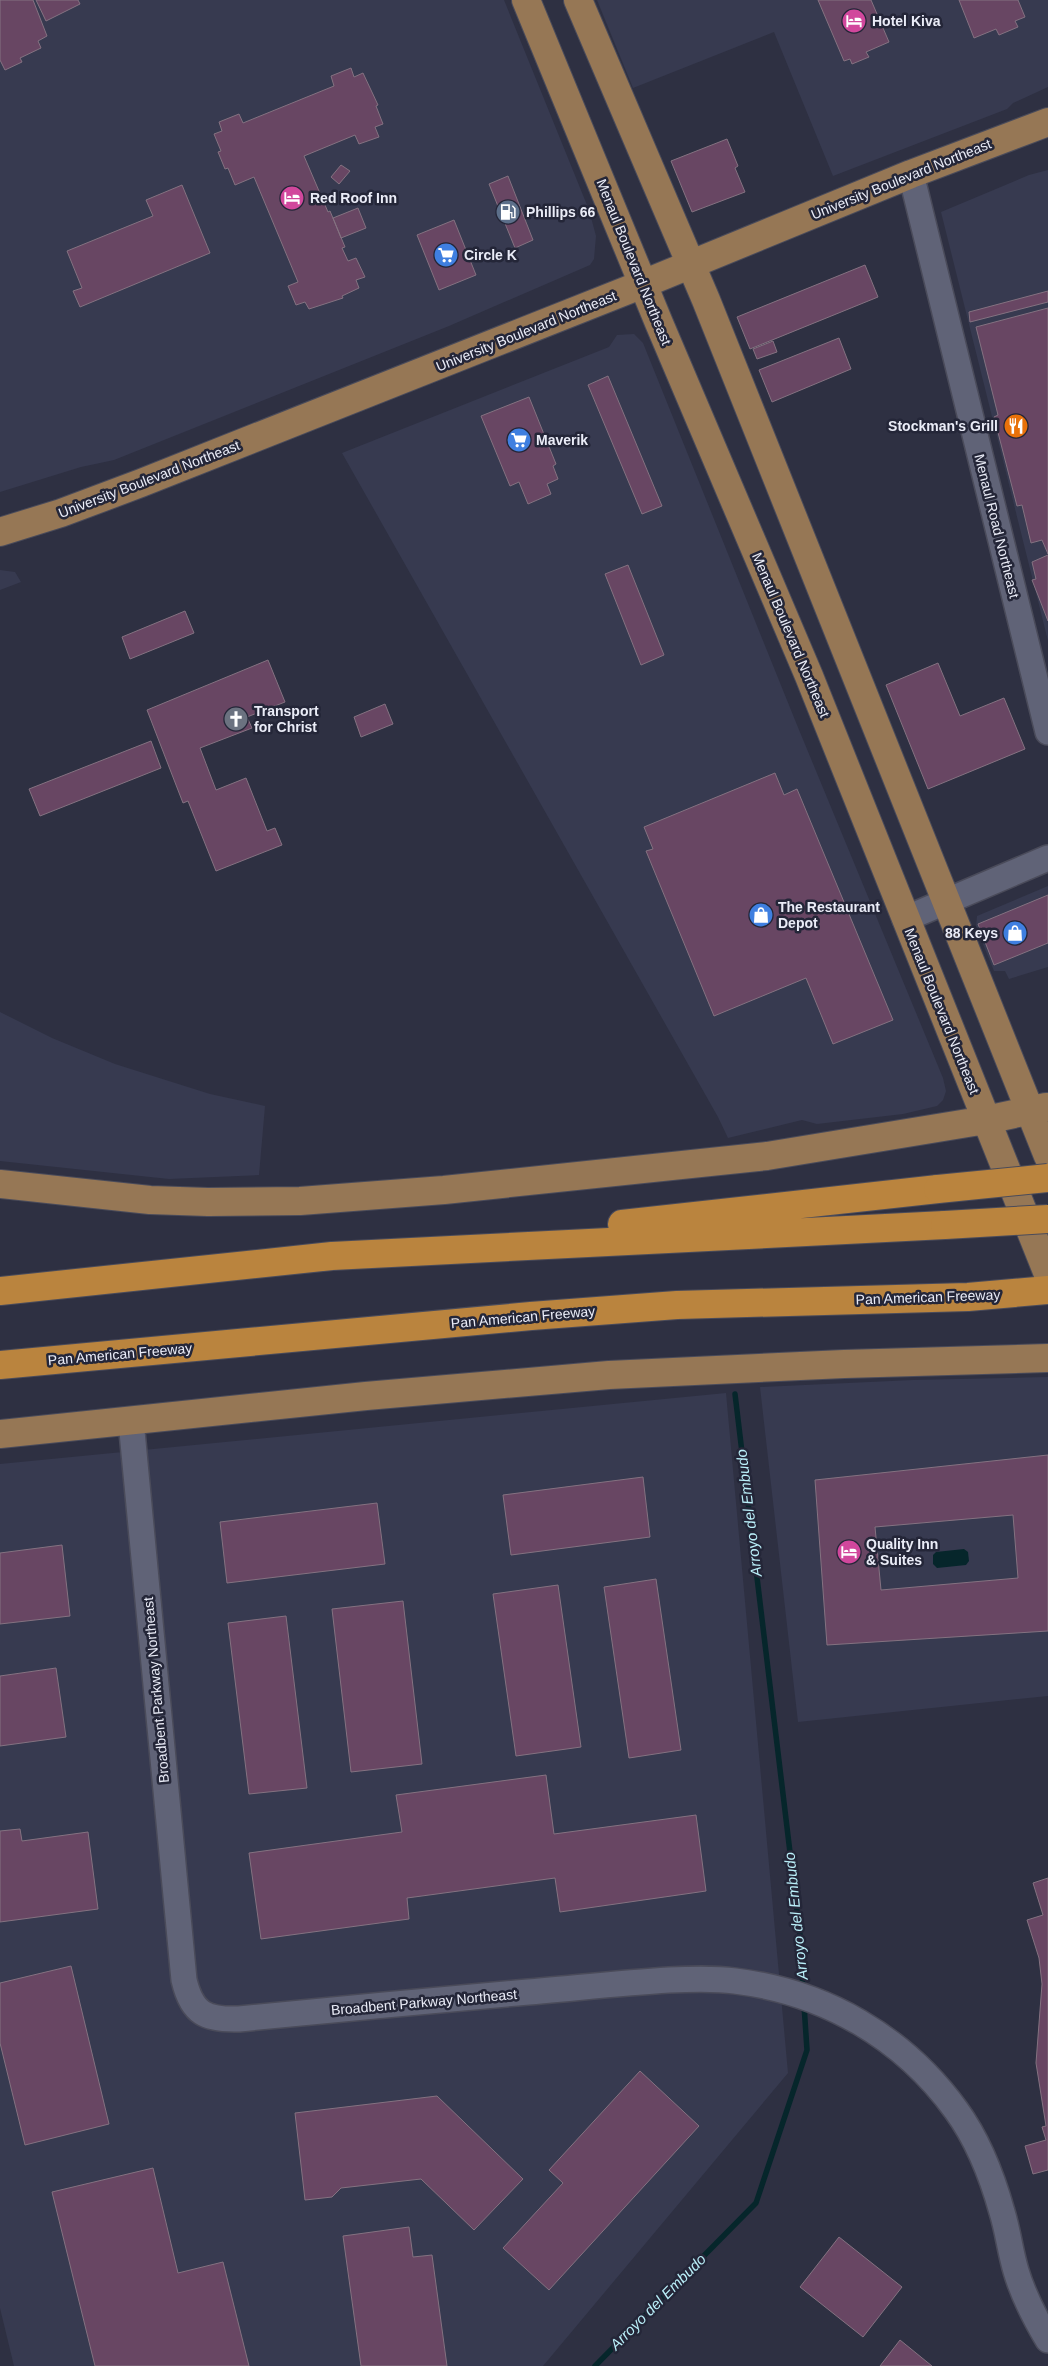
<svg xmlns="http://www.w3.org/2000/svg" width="1048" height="2366" font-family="Arial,sans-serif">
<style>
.built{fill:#373a50}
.water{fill:#06262b}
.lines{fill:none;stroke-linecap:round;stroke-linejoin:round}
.stream{stroke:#06262b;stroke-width:5.5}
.building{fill:#684663;stroke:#847281;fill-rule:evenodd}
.minor-casing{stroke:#4a4b5a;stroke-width:28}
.major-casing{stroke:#4a4b5a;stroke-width:30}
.highway-casing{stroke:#4a4b5a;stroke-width:30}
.minor{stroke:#606377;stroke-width:25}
.major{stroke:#967755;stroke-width:28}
.highway{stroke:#ba843e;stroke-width:28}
.highway-bridge-casing{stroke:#4a4b5a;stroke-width:30;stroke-linecap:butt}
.highway-bridge{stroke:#ba843e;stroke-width:28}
.labels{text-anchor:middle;stroke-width:5;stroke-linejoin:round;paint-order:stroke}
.poi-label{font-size:14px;font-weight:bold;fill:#eaecf7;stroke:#242638;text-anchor:start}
.street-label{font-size:14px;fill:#eaecf7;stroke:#242638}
.water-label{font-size:15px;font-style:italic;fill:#baeff9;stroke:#242638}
</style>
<rect width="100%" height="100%" fill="#2e3042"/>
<path class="built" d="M 0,0 L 504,0 L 589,210 L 596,236 L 594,259 L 590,265 L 449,326 L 114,460 L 81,467 L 0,492 Z
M 597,0 L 1048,0 L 1048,87 L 1013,103 L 1007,109 L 833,176 L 774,32 L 633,88 Z
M 1048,170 L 1048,641 L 941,212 L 1029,175 Z
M 634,334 L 643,343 L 797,725 L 943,1078 L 946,1091 L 943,1100 L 937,1106 L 903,1114 L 817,1124 L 802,1120 L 728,1138 L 718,1117 L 342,453 L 609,347 L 617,335 Z
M 0,570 L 15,572 L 21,582 L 0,590 Z
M 1048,886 L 1048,967 L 1009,979 L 1005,971 L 994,971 L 976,927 L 977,916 Z
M 0,1012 L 52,1038 L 115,1064 L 210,1094 L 265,1106 L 259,1175 L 169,1179 L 0,1161 Z
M 1048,1377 L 1048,1696 L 798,1722 L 760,1387 L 913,1380 Z
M 726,1393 L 788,2073 L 543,2366 L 14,2366 L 0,2308 L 0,1464 Z"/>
<path class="water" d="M 964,1549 L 968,1552 L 969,1561 L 966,1565 L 937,1568 L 933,1564 L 933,1555 L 936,1552 Z"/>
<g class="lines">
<path class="stream" d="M 735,1394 L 801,1944 L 803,1991
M 595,2366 L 756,2203 L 807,2050 L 804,2005"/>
</g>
<path class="building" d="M 0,0 L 33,0 L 47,36 L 38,41 L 41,48 L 20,58 L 22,62 L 5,70 L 0,60 Z
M 36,0 L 78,0 L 80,4 L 46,21 Z
M 818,0 L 871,0 L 889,42 L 866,52 L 869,57 L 852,64 L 850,59 L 844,61 Z
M 959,0 L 1018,0 L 1025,17 L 1015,21 L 1018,27 L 999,35 L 996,29 L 974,38 Z
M 351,68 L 354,77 L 363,73 L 378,105 L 376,106 L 383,124 L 375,127 L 379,137 L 359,144 L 355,135 L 304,156 L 328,212 L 330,211 L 345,247 L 342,248 L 348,261 L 356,258 L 365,277 L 356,280 L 359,288 L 342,296 L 343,298 L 309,309 L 305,302 L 296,305 L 288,286 L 298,282 L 254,177 L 235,185 L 228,168 L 225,169 L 218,152 L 221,151 L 214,134 L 222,131 L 219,122 L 239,114 L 243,123 L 334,86 L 331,76 Z
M 727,139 L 738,166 L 735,168 L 745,192 L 692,212 L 671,161 Z
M 341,165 L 350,171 L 339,184 L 331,177 Z
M 508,176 L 533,240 L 515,248 L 489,184 Z
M 182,185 L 210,253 L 80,307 L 73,291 L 82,288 L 67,251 L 153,216 L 146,200 Z
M 358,208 L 366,228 L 341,238 L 333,218 Z
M 454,220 L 476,275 L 439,290 L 417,235 Z
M 865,265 L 878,297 L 750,349 L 737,317 Z
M 1048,291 L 1048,302 L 970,322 L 969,312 Z
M 1048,308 L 1048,554 L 1042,540 L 1031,543 L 1022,505 L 1017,506 L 994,417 L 998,415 L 976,327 Z
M 839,338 L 851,369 L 772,402 L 759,370 Z
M 773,341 L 777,352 L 757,359 L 753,349 Z
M 608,376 L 662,506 L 642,514 L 588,385 Z
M 529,397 L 556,464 L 553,466 L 558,479 L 547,484 L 551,494 L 528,504 L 519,482 L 510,486 L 481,416 Z
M 1048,555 L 1048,621 L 1032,580 L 1036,579 L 1032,562 Z
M 628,565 L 664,655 L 641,665 L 605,574 Z
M 185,611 L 194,633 L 130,659 L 122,637 Z
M 268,660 L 285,702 L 247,717 L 252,728 L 200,748 L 216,790 L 246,778 L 267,831 L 275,828 L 282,845 L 216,871 L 188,801 L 183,803 L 147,710 Z
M 938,663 L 960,716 L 1004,698 L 1025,749 L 928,789 L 886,685 Z
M 385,704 L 393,724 L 361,737 L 354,717 Z
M 151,741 L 161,768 L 40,816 L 29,789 Z
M 775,773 L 784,795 L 797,789 L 893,1020 L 833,1044 L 806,978 L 714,1016 L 646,851 L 653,849 L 644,827 Z
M 1048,895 L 1048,943 L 994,965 L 978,924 Z
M 1048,1455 L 1048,1631 L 827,1645 L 815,1480 ZM 1013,1515 L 1018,1578 L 881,1590 L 875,1527 Z
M 643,1477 L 650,1537 L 511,1555 L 503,1495 Z
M 377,1503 L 385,1564 L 227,1583 L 220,1522 Z
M 62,1545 L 70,1616 L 0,1624 L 0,1553 Z
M 656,1579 L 681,1750 L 629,1758 L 604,1587 Z
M 558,1585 L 581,1747 L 516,1756 L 493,1594 Z
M 403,1601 L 422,1764 L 351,1772 L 332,1609 Z
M 286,1616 L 307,1788 L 249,1794 L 228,1623 Z
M 56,1668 L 66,1737 L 0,1746 L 0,1676 Z
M 546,1775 L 554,1834 L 696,1815 L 706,1891 L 560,1912 L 555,1878 L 407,1898 L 409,1919 L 261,1939 L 249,1853 L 402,1832 L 396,1795 Z
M 20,1829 L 22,1841 L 88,1832 L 98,1909 L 0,1922 L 0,1831 Z
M 1048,1878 L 1048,2170 L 1033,2174 L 1025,2146 L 1046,2140 L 1042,2127 L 1046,2126 L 1036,2063 L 1042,1984 L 1039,1958 L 1027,1920 L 1043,1915 L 1033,1883 Z
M 71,1966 L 109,2124 L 25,2145 L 0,2043 L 0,1983 Z
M 640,2071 L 699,2126 L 549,2290 L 503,2248 L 563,2183 L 549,2170 Z
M 437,2096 L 523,2179 L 474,2230 L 421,2179 L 341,2188 L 332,2197 L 305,2200 L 295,2113 Z
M 153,2168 L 178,2273 L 223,2262 L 249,2366 L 95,2366 L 52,2192 Z
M 409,2227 L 413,2257 L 432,2255 L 447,2366 L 361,2366 L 343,2236 Z
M 839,2237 L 902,2287 L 863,2337 L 800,2287 Z
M 900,2340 L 932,2366 L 880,2366 Z"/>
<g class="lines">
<defs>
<path id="minor" d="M 911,174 L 1048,732
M 905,919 L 1048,858
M 131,1421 L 184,1980 C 192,2014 206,2020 239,2019 C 332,2010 424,2001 517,1993 C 568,1989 618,1983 669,1980 C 691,1979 713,1978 735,1981 C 825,1992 903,2037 956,2110 C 978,2140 992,2176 1002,2212 C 1008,2231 1010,2251 1016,2271 C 1023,2295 1035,2318 1048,2340"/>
<path id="major" d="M 526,0 L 659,323 L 809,676 L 1048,1274
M 578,0 L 706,300 L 1048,1156
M 0,532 L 61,513 L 141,483 L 643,284 L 911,174 L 1048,122
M 0,1184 L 150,1200 L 208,1202 L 300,1201 L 444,1190 L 767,1156 L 986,1120 L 1046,1107
M 0,1434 L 366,1396 L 609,1375 L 844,1364 L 1048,1358"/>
<path id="highway" d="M 622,1224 L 938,1189
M 0,1291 L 332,1256 L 945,1225
M 0,1365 L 531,1316 L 677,1305 L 968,1297 L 1048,1290"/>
</defs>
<use href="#minor" class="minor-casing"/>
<use href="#major" class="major-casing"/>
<use href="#highway" class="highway-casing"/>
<use href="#minor" class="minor"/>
<use href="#major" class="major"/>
<use href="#highway" class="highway"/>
<defs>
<path id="highway-bridge" d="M 938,1189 L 1048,1178
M 945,1225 L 1048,1219"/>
</defs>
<use href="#highway-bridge" class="highway-bridge-casing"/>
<use href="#highway-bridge" class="highway-bridge"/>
</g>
<defs>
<symbol id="hotel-disc" viewBox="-11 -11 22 22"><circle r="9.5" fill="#d1479c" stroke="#242638"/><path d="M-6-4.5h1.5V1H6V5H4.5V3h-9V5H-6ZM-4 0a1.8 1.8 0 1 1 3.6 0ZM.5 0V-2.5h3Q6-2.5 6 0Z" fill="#fff"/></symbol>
<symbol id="fuel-disc" viewBox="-11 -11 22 22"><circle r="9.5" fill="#5c6f8a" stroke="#242638"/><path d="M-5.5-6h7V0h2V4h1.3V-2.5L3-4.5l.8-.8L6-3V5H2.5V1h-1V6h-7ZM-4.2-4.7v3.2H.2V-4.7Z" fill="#fff"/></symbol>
<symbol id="supermarket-disc" viewBox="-11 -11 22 22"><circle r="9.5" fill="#3f7fe0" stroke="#242638"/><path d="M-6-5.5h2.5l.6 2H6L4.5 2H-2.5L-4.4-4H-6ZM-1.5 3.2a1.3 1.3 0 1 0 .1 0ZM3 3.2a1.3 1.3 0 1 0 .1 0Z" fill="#fff"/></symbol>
<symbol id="restaurant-disc" viewBox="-11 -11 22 22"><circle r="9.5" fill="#e8710a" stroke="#242638"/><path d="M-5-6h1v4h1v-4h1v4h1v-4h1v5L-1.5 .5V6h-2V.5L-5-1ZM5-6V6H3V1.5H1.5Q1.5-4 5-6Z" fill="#fff"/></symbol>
<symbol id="church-disc" viewBox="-11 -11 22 22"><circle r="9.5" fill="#6b7280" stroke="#242638"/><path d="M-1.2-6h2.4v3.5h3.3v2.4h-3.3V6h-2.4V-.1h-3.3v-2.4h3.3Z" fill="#fff"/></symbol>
<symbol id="shop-disc" viewBox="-11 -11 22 22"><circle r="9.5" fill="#3f7fe0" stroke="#242638"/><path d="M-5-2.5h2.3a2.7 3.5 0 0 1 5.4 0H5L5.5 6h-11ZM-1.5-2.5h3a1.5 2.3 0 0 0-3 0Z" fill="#fff"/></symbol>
</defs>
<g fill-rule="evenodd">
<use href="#hotel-disc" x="840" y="7" width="28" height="28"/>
<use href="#hotel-disc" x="278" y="184" width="28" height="28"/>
<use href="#fuel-disc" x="494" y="198" width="28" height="28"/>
<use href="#supermarket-disc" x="432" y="241" width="28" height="28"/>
<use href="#restaurant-disc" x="1002" y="412" width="28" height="28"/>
<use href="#supermarket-disc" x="505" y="426" width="28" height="28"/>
<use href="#church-disc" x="222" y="705" width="28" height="28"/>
<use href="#shop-disc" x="747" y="901" width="28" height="28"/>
<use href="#shop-disc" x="1001" y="919" width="28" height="28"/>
<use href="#hotel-disc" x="835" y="1538" width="28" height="28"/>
</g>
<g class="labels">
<g class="poi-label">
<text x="872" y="26">Hotel Kiva</text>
<text x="310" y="203">Red Roof Inn</text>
<text x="526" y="217">Phillips 66</text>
<text x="464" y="260">Circle K</text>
<text x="998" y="431" text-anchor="end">Stockman's Grill</text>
<text x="536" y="445">Maverik</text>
<text x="254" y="716">Transport<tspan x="254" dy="16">for Christ</tspan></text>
<text x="778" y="912">The Restaurant<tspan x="778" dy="16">Depot</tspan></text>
<text x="998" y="938" text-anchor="end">88 Keys</text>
<text x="866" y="1549">Quality Inn<tspan x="866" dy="16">&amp; Suites</tspan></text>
</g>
<g class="street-label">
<text transform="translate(901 179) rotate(-22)" y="5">University Boulevard Northeast</text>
<text transform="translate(634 262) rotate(68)" y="5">Menaul Boulevard Northeast</text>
<text transform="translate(526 331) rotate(-22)" y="5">University Boulevard Northeast</text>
<text transform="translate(149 479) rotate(-21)" y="5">University Boulevard Northeast</text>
<text transform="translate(997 526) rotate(76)" y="5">Menaul Road Northeast</text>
<text transform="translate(791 635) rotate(67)" y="5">Menaul Boulevard Northeast</text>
<text transform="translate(942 1011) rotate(68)" y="5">Menaul Boulevard Northeast</text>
<text transform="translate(928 1297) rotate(-2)" y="5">Pan American Freeway</text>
<text transform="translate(523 1317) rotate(-5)" y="5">Pan American Freeway</text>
<text transform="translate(120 1354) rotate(-5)" y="5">Pan American Freeway</text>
<text transform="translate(156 1690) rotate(-95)" y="5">Broadbent Parkway Northeast</text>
<text transform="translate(424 2002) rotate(-5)" y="5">Broadbent Parkway Northeast</text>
</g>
<g class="water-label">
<text transform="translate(749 1513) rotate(-97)" y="5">Arroyo del Embudo</text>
<text transform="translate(796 1916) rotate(-96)" y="5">Arroyo del Embudo</text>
<text transform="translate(658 2302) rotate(-45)" y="5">Arroyo del Embudo</text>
</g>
</g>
</svg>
